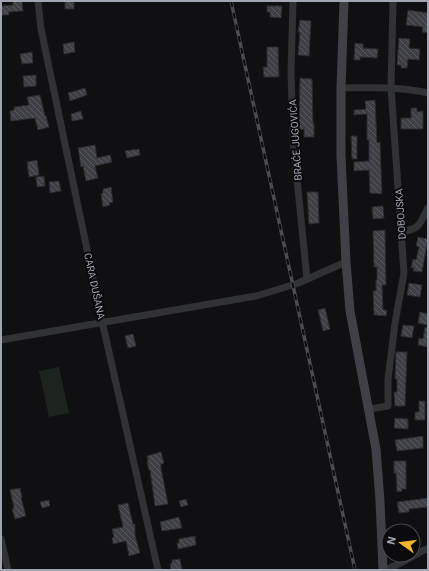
<svg xmlns="http://www.w3.org/2000/svg" width="429" height="571" font-family="Roboto,sans-serif">
<style>
.green{fill:#1d241e}
.building{fill:url(#building-back-hatch);stroke:#2a2a2e}
.lines{fill:none;stroke-linecap:round;stroke-linejoin:round}
.minor{stroke:#313236;stroke-width:7}
.secondary{stroke:#3f4146;stroke-width:9}
.rail-casing{stroke:#4a4c51;stroke-width:3.5}
.rail{stroke:#0b0b0d;stroke-width:2;stroke-dasharray:6;stroke-linecap:butt}
.labels{text-anchor:middle;stroke-width:4;stroke-linejoin:round;paint-order:stroke}
.street-label{font-size:10px;fill:#a2a6b2;stroke:#0b0b0d}
</style>
<defs>
<pattern id="building-back-hatch" width="6" height="6" patternUnits="userSpaceOnUse"><rect width="6" height="6" fill="#3f4045"/><path d="M-1 5l2 2M0 0l6 6M5-1l2 2" fill="none" stroke="#58595d"/></pattern>
</defs>
<rect width="100%" height="100%" fill="#101012"/>
<path class="green" d="M 59,367 L 69,413 L 49,417 L 39,371 Z"/>
<path class="building" d="M 13,1 L 22,1 L 23,11 L 9,12 L 9,15 L 1,15 L 1,6 L 13,5 Z
M 65,1 L 74,1 L 74,9 L 65,9 Z
M 267,6 L 282,6 L 281,18 L 270,17 L 270,12 L 267,12 Z
M 408,10 L 428,13 L 428,33 L 422,32 L 423,27 L 406,25 Z
M 300,20 L 311,21 L 309,56 L 298,55 L 300,32 L 298,32 Z
M 399,38 L 410,39 L 409,48 L 420,49 L 419,60 L 408,59 L 407,68 L 401,68 L 401,65 L 397,65 Z
M 74,42 L 75,52 L 64,54 L 63,44 Z
M 355,43 L 363,44 L 363,48 L 378,49 L 377,58 L 360,57 L 360,60 L 354,60 Z
M 267,47 L 278,47 L 279,77 L 264,77 L 263,67 L 267,67 Z
M 32,52 L 33,63 L 22,64 L 20,54 Z
M 36,75 L 36,86 L 24,87 L 23,76 Z
M 300,78 L 312,79 L 313,123 L 314,123 L 314,137 L 304,137 L 304,129 L 298,130 L 298,124 L 299,124 Z
M 85,88 L 87,95 L 70,101 L 68,93 Z
M 40,95 L 45,116 L 46,116 L 49,127 L 38,130 L 35,118 L 11,121 L 10,111 L 14,110 L 14,107 L 29,105 L 27,97 Z
M 375,100 L 377,143 L 380,142 L 382,194 L 370,193 L 369,170 L 354,171 L 354,162 L 369,161 L 369,140 L 367,140 L 367,114 L 354,115 L 354,110 L 366,109 L 365,101 Z
M 411,108 L 417,108 L 417,112 L 423,111 L 423,129 L 401,129 L 401,118 L 411,118 Z
M 81,111 L 83,119 L 72,121 L 71,114 Z
M 351,136 L 357,136 L 357,159 L 352,159 Z
M 95,145 L 97,158 L 110,155 L 112,162 L 95,166 L 98,178 L 86,181 L 83,166 L 81,167 L 78,148 Z
M 139,149 L 140,155 L 127,158 L 125,151 Z
M 37,160 L 39,175 L 29,177 L 27,162 Z
M 44,176 L 45,186 L 37,187 L 36,177 Z
M 59,181 L 61,191 L 50,193 L 49,182 Z
M 111,187 L 113,202 L 109,203 L 110,205 L 103,207 L 101,194 L 103,193 L 103,189 Z
M 307,192 L 318,192 L 319,223 L 309,224 Z
M 383,206 L 384,218 L 373,219 L 372,207 Z
M 385,230 L 386,285 L 382,285 L 383,310 L 387,310 L 386,316 L 374,315 L 373,291 L 376,291 L 376,280 L 377,280 L 377,267 L 374,267 L 373,231 Z
M 418,237 L 428,239 L 422,272 L 413,271 L 414,268 L 411,268 L 413,259 L 416,260 L 419,247 L 416,246 Z
M 409,283 L 422,285 L 420,297 L 407,295 Z
M 325,308 L 330,329 L 323,331 L 318,310 Z
M 420,312 L 428,314 L 427,325 L 418,323 Z
M 403,325 L 414,326 L 412,338 L 401,336 Z
M 425,327 L 428,328 L 427,347 L 418,345 L 419,338 L 423,339 Z
M 133,334 L 136,346 L 128,348 L 125,336 Z
M 396,352 L 407,352 L 405,406 L 395,406 L 394,392 L 397,392 L 397,379 L 395,379 Z
M 419,401 L 425,401 L 425,420 L 415,420 L 415,412 L 419,412 Z
M 395,418 L 408,419 L 408,429 L 394,428 Z
M 423,436 L 423,448 L 397,451 L 395,440 Z
M 161,452 L 164,463 L 161,464 L 161,468 L 168,504 L 155,506 L 150,470 L 149,470 L 147,462 L 148,461 L 147,456 Z
M 394,461 L 406,461 L 406,489 L 402,489 L 402,491 L 397,492 L 396,473 L 394,473 Z
M 20,488 L 22,497 L 21,498 L 26,516 L 15,519 L 12,509 L 14,508 L 10,490 Z
M 428,498 L 428,507 L 409,509 L 409,512 L 399,513 L 397,502 Z
M 186,499 L 188,505 L 181,507 L 179,501 Z
M 49,500 L 50,506 L 42,508 L 40,502 Z
M 128,503 L 133,524 L 135,524 L 135,535 L 140,553 L 129,556 L 126,541 L 113,544 L 112,538 L 114,537 L 112,529 L 123,527 L 118,505 Z
M 179,517 L 182,528 L 162,531 L 160,522 Z
M 195,536 L 196,545 L 178,549 L 177,543 L 179,543 L 179,539 Z
M 180,559 L 182,570 L 171,570 L 170,564 L 172,563 L 172,560 Z"/>
<g class="lines">
<path class="minor" d="M 38,1 L 41,29 L 102,321 L 158,570
M 293,1 L 291,72 L 293,139 L 307,279
M 341,88 C 370,88 399,86 428,93
M 401,232 C 421,229 419,224 428,208
M 1,340 L 256,296 L 296,284 L 346,262
M 369,409 L 388,406 L 388,379 L 395,323 L 404,273 L 391,88 L 393,1
M 1,539 L 8,570
M 385,570 L 401,563 L 424,550 L 428,549"/>
<path class="secondary" d="M 344,1 L 341,88 L 341,156 L 346,262 L 350,311 L 376,449 L 380,501 L 383,570"/>
<defs>
<path id="rail" d="M 231,1 L 355,570"/>
</defs>
<use href="#rail" class="rail-casing"/>
<use href="#rail" class="rail"/>
</g>
<g class="labels">
<g class="street-label">
<text transform="translate(295 140) rotate(-94)" y="4">BRAĆE JUGOVIĆA</text>
<text transform="translate(400 214) rotate(-94)" y="4">DOBOJSKA</text>
<text transform="translate(95 286) rotate(78)" y="4">CARA DUŠANA</text>
</g>
</g>
<rect width="429" height="571" fill="none" stroke="#a2a6b2" stroke-width="4"/>
<g transform="translate(401 543) rotate(284)"><circle r="19" fill="#0b0b0d" stroke="#47494f"/>
<path d="M0-3L7 15L0 10L-7 15Z" fill="#edb42d"/>
<text y="-6" font-size="11" font-weight="bold" text-anchor="middle" fill="#a2a6b2">N</text>
</g>
</svg>
